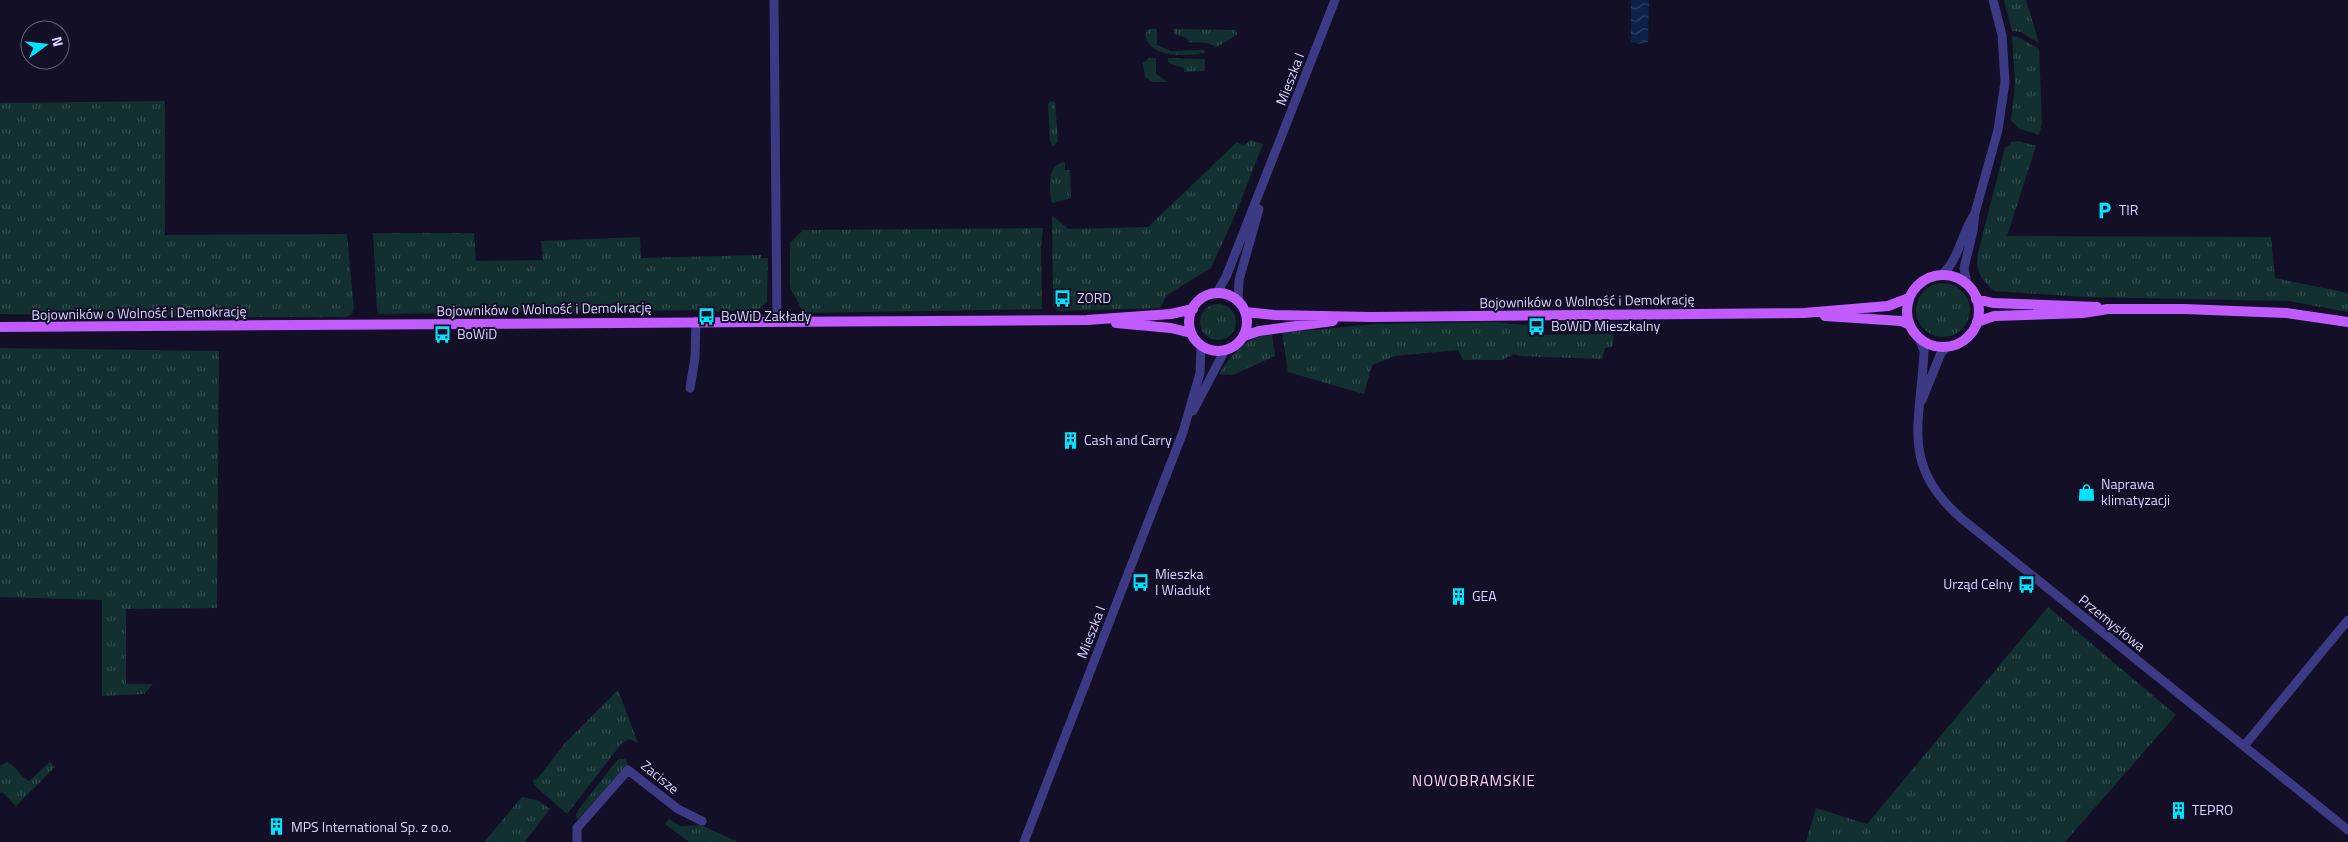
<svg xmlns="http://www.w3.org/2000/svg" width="2348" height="842" font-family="'Titillium Web',sans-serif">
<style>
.grass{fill:url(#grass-tufts)}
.water{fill:url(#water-waves)}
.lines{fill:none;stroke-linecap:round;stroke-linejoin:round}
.minor{stroke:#3d3a85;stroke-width:9}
.major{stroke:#c25bff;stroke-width:10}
.labels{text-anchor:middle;stroke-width:4;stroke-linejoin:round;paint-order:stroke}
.street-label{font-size:14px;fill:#d9d4ff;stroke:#130f26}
.poi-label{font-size:14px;fill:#d9d4ff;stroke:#130f26;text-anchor:start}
.neighbourhood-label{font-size:15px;letter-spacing:1px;fill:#ffd6f0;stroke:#130f26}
</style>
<defs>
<pattern id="grass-tufts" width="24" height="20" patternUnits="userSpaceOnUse" patternTransform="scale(1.25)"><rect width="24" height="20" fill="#12302f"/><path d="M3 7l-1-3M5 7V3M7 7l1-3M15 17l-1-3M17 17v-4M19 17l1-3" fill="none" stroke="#344d4e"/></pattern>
<pattern id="water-waves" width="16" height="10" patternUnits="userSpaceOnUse" patternTransform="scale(1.25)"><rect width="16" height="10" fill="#0c2248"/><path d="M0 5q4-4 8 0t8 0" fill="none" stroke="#2f4163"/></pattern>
</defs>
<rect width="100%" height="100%" fill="#130f26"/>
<path class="grass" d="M 2004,0 L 2026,0 L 2039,43 L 2021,32 L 2012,31 Z
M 1148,29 L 1157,29 L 1157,45 L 1171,51 L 1204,50 L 1205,53 C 1187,56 1150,59 1145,35 Z
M 1174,29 L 1235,30 L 1238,34 L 1217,47 L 1207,43 L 1188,42 L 1187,38 L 1174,34 Z
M 2012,36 L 2018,37 L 2039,49 L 2042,123 L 2039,135 L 2020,129 L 2011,121 L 2015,85 Z
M 1149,58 L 1156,58 L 1156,74 L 1168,82 L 1153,82 L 1145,77 L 1143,63 Z
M 1168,58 L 1205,59 L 1205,71 L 1184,72 L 1184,68 L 1168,63 Z
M 165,101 L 165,235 L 347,234 L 354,309 L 352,314 L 346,317 L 183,317 L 0,314 L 0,103 Z
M 1051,101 L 1055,102 L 1058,141 L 1053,147 L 1050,141 L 1048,104 Z
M 1251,140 L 1263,144 L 1236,213 L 1211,268 L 1167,295 L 1160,308 L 1058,311 L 1053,305 L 1052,219 L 1053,216 L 1068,229 L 1148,227 L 1237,142 L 1243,145 Z
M 2019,141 L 2036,146 L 2007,236 L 2271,237 L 2275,278 L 2348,293 L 2348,312 L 2289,301 L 2085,297 L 1994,291 C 1980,278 1975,271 1978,253 L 2005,147 L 2011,145 L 2011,142 Z
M 1063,162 L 1065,163 L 1065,170 L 1070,170 L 1071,198 L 1053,203 L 1051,201 C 1050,187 1046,167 1063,162 Z
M 1043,228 L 1041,246 L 1042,309 L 804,313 L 790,288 L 790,243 L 803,230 Z
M 373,233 L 474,233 L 476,261 L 543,260 L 541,241 L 640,237 L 641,258 L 761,255 L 761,258 L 768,258 L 767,302 L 759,309 L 716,312 L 714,307 L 706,308 L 704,310 L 380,314 L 377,311 Z
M1916 310a27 27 0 1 1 54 0a27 27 0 1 1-54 0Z
M1200 322a18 18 0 1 1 36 0a18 18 0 1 1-36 0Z
M 1495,322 L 1533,326 L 1531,335 L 1613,334 L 1614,336 L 1612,347 L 1605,348 L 1602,359 L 1520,356 L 1514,354 L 1502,360 L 1463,360 L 1458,350 L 1395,356 L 1372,365 L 1364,394 L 1288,372 L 1282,333 L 1375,324 Z
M 1272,334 L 1275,356 L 1233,375 L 1219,374 C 1232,354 1247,336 1272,334 Z
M 0,348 L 219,351 L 217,608 L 126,609 L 126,684 L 153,684 L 144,694 L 102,696 L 102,600 L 0,597 Z
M 2048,607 L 2176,715 L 2065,842 L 1806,842 L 1816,808 L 1867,824 Z
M 618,690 L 638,743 L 629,739 L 622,743 L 567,814 L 534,785 L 533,780 L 537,779 L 566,742 Z
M 618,759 L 625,759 L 628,764 L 577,820 L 576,815 L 579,809 Z
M 7,762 C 16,765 20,777 29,781 L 50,762 L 55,767 L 16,806 L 2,792 L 0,793 L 0,766 Z
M 522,797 L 537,800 L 550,809 L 525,842 L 484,842 Z
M 669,819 L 680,826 L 701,825 L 738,842 L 689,842 L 665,824 Z"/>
<path class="water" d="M 1631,0 L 1649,0 L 1648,42 L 1639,44 L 1631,42 Z"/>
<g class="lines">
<path class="minor" d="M 774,0 L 777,321
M 1941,275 C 1959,261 1961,234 1974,215
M 1967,284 L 1964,268 L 1973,231 L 1975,213 L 1998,130 L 2005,82 L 2002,35 L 1993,0
M 1216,294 L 1226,277 L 1335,0
M 1238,301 L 1239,280 L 1259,209
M 1919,338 L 1924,351 C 1921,423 1899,464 1962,519 L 2348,830
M 690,388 L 695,358 L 696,321
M 1922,400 L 1941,353 L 1947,347
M 1193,411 L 1225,350
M 2244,746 L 2348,620
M 577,842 L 577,828 L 628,770 L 678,809 L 702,821
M 1024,842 L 1183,432 L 1200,373 L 1201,346"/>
<path class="major" d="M1907 311a36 36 0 1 1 72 0a36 36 0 1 1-72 0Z
M1189 322a29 29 0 1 1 58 0a29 29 0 1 1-58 0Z
M 1976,299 L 1993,303 L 2097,307
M 1245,312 L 1274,315 L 1371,317 L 1804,313 L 1888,306 L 1909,298
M 1825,316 L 1901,321 L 1910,325
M 1977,322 L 1994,316 L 2083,313 L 2108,309 L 2184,309 L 2286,313 L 2348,322
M 1116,323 L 1171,328 L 1191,333
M 0,327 L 1087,320 L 1171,314 L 1193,309
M 1244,336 L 1259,331 L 1333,321"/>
</g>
<defs>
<symbol id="parking-bare" viewBox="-9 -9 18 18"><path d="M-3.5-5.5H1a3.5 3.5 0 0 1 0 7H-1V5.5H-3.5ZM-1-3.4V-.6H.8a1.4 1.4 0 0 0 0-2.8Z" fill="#00e5ff" stroke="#130f26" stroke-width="2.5" paint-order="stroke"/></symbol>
<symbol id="bus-bare" viewBox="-9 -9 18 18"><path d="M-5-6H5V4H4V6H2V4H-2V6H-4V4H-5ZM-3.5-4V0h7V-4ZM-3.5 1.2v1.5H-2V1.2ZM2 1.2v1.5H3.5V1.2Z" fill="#00e5ff" stroke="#130f26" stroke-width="2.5" paint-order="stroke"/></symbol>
<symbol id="building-bare" viewBox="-9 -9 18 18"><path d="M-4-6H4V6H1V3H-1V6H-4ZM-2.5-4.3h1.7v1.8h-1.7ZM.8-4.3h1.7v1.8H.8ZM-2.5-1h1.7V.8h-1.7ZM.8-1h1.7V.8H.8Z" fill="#00e5ff" stroke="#130f26" stroke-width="2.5" paint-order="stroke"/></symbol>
<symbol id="shop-bare" viewBox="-9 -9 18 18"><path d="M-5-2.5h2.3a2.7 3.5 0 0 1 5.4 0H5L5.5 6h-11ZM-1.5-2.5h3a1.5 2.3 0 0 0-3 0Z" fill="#00e5ff" stroke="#130f26" stroke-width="2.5" paint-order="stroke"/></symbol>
</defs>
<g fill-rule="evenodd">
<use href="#parking-bare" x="2092" y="198" width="25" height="25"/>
<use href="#bus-bare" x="1050" y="286" width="25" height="25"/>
<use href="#bus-bare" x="694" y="304" width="25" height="25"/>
<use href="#bus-bare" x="1524" y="314" width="25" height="25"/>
<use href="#bus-bare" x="430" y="322" width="25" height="25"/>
<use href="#building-bare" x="1058" y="428" width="25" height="25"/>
<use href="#shop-bare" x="2074" y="480" width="25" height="25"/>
<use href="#bus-bare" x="1128" y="570" width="25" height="25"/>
<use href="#bus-bare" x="2014" y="572" width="25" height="25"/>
<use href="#building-bare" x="1446" y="584" width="25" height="25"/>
<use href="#building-bare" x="2166" y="798" width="25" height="25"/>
<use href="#building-bare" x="264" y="814" width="25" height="25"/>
</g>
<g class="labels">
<g class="street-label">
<text transform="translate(1290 79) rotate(-69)" y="5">Mieszka I</text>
<text transform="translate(1587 301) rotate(-1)" y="5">Bojowników o Wolność i Demokrację</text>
<text transform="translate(544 309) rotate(-1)" y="5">Bojowników o Wolność i Demokrację</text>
<text transform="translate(139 313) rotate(-1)" y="5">Bojowników o Wolność i Demokrację</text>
<text transform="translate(2112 623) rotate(39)" y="5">Przemysłowa</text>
<text transform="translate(1091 632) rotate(-69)" y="5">Mieszka I</text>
<text transform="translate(660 777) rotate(39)" y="5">Zacisze</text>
</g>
<g class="poi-label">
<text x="2119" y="215">TIR</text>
<text x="1077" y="303">ZORD</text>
<text x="721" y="321">BoWiD Zakłady</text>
<text x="1551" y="331">BoWiD Mieszkalny</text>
<text x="457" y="339">BoWiD</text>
<text x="1084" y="445">Cash and Carry</text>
<text x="2101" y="489">Naprawa<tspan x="2101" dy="16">klimatyzacji</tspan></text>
<text x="1155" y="579">Mieszka<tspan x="1155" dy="16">I Wiadukt</tspan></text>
<text x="2013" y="589" text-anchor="end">Urząd Celny</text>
<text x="1472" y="601">GEA</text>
<text x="2192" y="815">TEPRO</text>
<text x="291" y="832">MPS International Sp. z o.o.</text>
</g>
<g class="neighbourhood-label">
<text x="1474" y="786">NOWOBRAMSKIE</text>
</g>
</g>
<g transform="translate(45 45) rotate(75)"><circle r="24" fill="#130f26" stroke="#625e7d"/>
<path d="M0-4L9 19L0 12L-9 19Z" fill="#00e5ff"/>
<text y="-8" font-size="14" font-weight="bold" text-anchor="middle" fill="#d9d4ff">N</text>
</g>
</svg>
